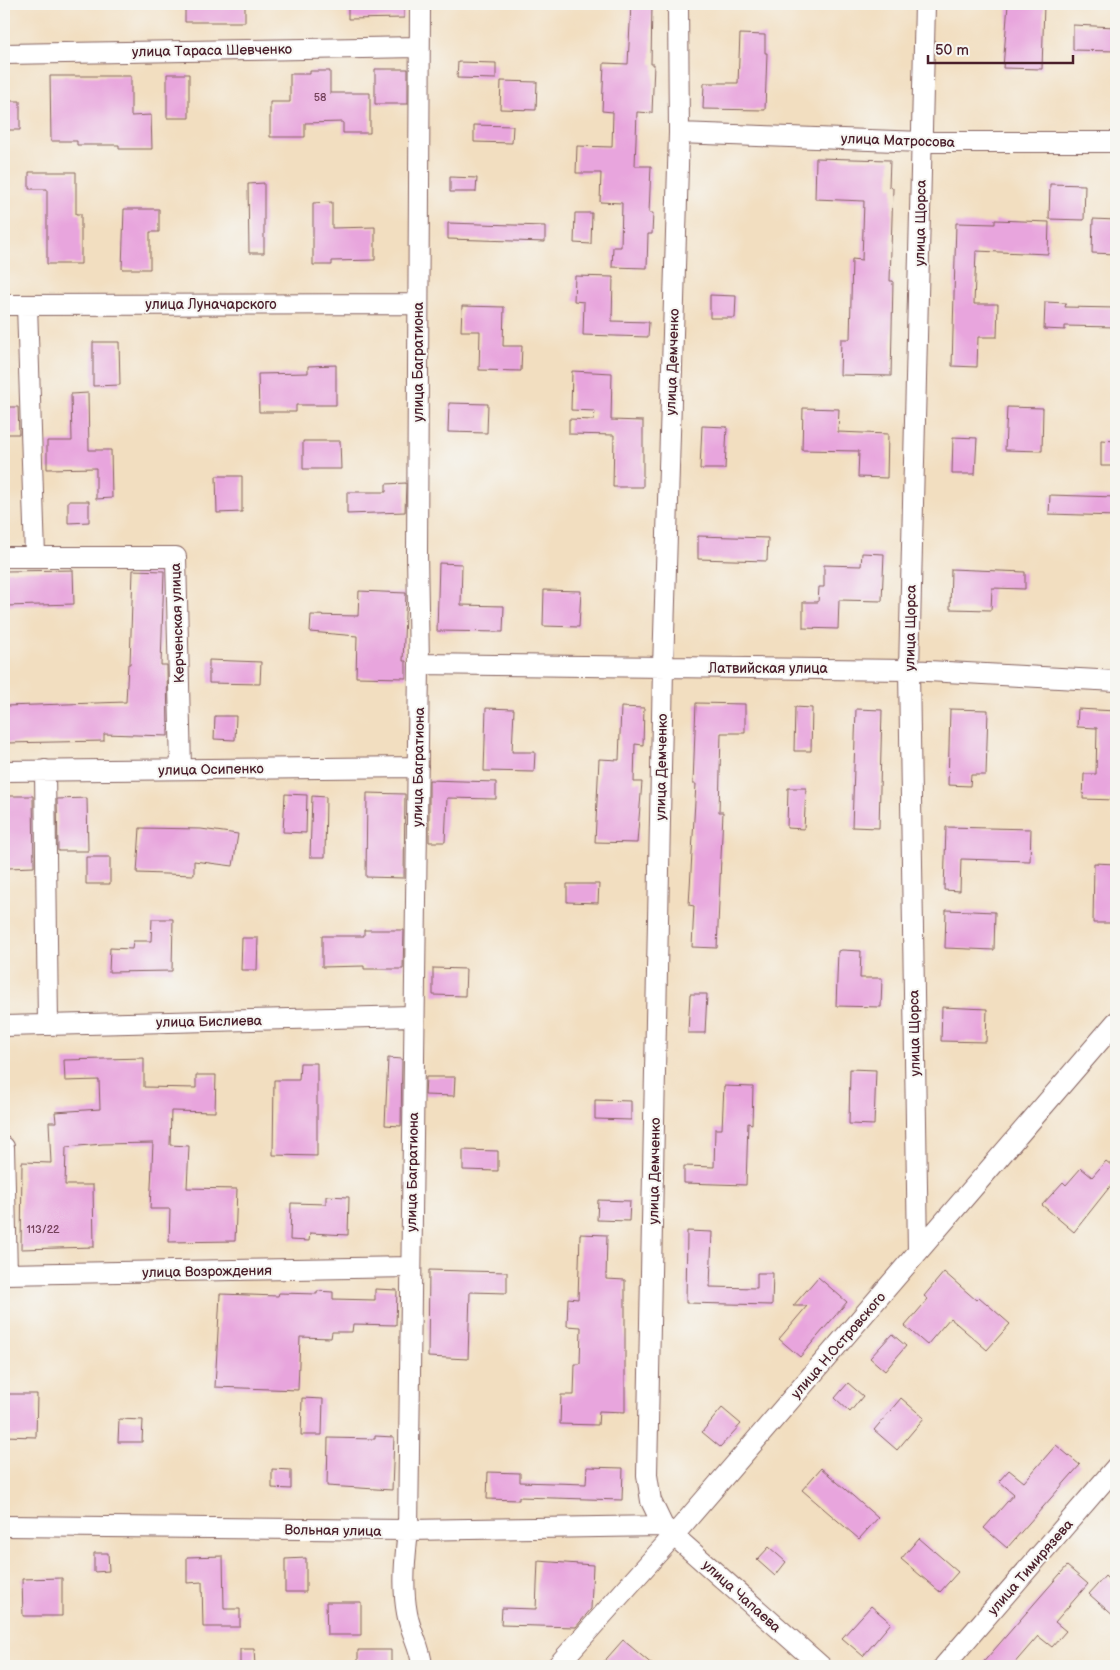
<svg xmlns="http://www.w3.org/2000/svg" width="1120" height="1670" font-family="'Balsamiq Sans',sans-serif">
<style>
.building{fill:#e8a5dd}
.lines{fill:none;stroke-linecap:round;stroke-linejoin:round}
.minor-casing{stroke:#85625f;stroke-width:22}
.minor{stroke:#fff;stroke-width:20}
.labels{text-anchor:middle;stroke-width:4;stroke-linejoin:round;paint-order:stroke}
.number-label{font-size:11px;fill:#724058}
.street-label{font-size:14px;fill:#4a1f2b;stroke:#f6f6f2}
</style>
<rect width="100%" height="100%" fill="#f6f6f2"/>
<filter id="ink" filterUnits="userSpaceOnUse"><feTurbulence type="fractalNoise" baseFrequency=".02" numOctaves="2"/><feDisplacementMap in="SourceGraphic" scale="10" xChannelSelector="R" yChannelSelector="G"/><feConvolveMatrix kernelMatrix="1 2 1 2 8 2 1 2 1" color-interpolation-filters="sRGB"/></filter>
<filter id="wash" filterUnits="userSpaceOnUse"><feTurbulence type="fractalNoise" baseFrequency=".0096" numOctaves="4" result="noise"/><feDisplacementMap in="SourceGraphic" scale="20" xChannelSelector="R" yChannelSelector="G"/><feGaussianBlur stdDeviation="1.12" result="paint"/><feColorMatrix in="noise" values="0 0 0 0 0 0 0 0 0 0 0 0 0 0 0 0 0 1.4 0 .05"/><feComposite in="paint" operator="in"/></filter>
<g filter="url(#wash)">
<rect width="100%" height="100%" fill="#f2dec0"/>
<g id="blocks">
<path class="building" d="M 185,4 L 245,4 L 245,22 L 185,22 Z
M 348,4 L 404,4 L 404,18 L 348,19 Z
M 631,4 L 652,4 L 651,64 L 654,64 L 652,113 L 637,112 L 635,166 L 651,166 L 649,213 L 653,213 L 652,234 L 648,234 L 647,268 L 612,267 L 613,247 L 621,247 L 622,203 L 600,202 L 601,173 L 576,173 L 577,146 L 612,147 L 613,112 L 602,111 L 604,63 L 628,64 Z
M 1008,4 L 1044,4 L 1042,69 L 1003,68 Z
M 1073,25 L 1116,27 L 1116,51 L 1073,50 Z
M 740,34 L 765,35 L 765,53 L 767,53 L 765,110 L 703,109 L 704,83 L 738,83 Z
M 458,62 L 496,63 L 496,79 L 457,78 Z
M 375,69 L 408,69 L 408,104 L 375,104 Z
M 310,71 L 330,71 L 330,93 L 370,93 L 370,133 L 343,133 L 343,122 L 305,123 L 305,137 L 270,137 L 270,102 L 290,102 L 290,74 L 310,74 Z
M 167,74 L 189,74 L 189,118 L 167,118 Z
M 50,76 L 131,76 L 131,116 L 151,115 L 152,149 L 119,149 L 119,145 L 77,145 L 77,141 L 51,141 Z
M 501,81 L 537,82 L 536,110 L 500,109 Z
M 4,101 L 20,101 L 20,130 L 4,130 Z
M 474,125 L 513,126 L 512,143 L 474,142 Z
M 816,158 L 890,160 L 889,187 L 893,188 L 890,281 L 893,281 L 891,376 L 840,375 L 841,339 L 850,339 L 852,259 L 862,260 L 864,201 L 815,199 Z
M 29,172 L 76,172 L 76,214 L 81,214 L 81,264 L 47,264 L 47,189 L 29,189 Z
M 450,177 L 477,178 L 476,192 L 450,192 Z
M 264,183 L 264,253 L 249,253 L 248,184 Z
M 1050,184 L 1085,185 L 1084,220 L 1049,219 Z
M 332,202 L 332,228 L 375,227 L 375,260 L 332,261 L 332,265 L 313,265 L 313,203 Z
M 124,209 L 159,209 L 159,232 L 150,232 L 150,269 L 122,269 Z
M 575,213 L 592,213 L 591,244 L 574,243 Z
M 1093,219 L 1116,220 L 1116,254 L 1092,253 Z
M 995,220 L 1049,222 L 1048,254 L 976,251 L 974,304 L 998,304 L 997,337 L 978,337 L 977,367 L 952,366 L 956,223 L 995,224 Z
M 448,223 L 545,226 L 545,242 L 448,239 Z
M 575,276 L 613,277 L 612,321 L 649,322 L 648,337 L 583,335 L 584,302 L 574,301 Z
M 710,295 L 736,296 L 735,318 L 710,318 Z
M 1045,302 L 1066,303 L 1065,307 L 1116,308 L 1116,327 L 1065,326 L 1065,330 L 1044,329 Z
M 462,306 L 504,307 L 503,346 L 522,346 L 521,371 L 479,370 L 480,331 L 461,331 Z
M 93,342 L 119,342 L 120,385 L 93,386 Z
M 336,365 L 336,405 L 296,405 L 296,412 L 259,412 L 258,374 L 308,373 L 308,366 Z
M 572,371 L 612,373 L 611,420 L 643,421 L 643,487 L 613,487 L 614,435 L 569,434 L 569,419 L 594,420 L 595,411 L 571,410 Z
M 88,393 L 89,450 L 111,450 L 112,498 L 96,499 L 96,468 L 47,469 L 47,441 L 72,441 L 71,394 Z
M 449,403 L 488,404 L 487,433 L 448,432 Z
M 4,407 L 18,407 L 19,434 L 4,434 Z
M 1007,407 L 1043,408 L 1042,451 L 1005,450 Z
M 803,408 L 839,409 L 838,432 L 888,434 L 887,478 L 858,477 L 859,451 L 802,450 Z
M 702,426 L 727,427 L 725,469 L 700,469 Z
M 953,437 L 977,438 L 975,474 L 952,474 Z
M 1101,440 L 1116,441 L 1116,466 L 1101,466 Z
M 303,441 L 340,441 L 341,469 L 303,469 Z
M 216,476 L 242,476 L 242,512 L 217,513 Z
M 406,483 L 405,512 L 347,514 L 347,492 L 386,492 L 386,484 Z
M 1050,495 L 1116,497 L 1116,516 L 1049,514 Z
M 68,501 L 89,501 L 89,522 L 68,523 Z
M 698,536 L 768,538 L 767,561 L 698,559 Z
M 862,553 L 884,554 L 882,601 L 839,600 L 838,629 L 803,628 L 803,602 L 818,602 L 819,587 L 824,587 L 824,565 L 861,566 Z
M 439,563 L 462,564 L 461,605 L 504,606 L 503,632 L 437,631 Z
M 951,569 L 1025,572 L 1025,589 L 992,588 L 991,610 L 950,609 Z
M 73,570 L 74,604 L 6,606 L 5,571 Z
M 133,570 L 164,571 L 161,665 L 167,665 L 168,736 L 104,734 L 104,741 L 6,743 L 5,706 L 126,702 L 128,664 L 130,664 Z
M 544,590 L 581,591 L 579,627 L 543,626 Z
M 359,591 L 406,593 L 403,661 L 406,661 L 406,678 L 356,677 L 357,636 L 310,632 L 311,615 L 358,616 Z
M 209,660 L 261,662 L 260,684 L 209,683 Z
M 696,703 L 745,704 L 745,733 L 721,733 L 719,812 L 723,812 L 717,948 L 692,947 L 694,906 L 689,905 L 696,784 L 693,784 Z
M 621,707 L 644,708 L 643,745 L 635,744 L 634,782 L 642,782 L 637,843 L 595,842 L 599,759 L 619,760 Z
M 795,707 L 812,708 L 811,751 L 794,751 Z
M 486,708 L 514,709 L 512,752 L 535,752 L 534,772 L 484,771 Z
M 856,709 L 882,710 L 879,828 L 852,827 Z
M 950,709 L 988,710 L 986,775 L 971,775 L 970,786 L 948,785 Z
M 1078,709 L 1116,711 L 1116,800 L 1083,799 L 1084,774 L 1096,774 L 1097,728 L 1077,727 Z
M 215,716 L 236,716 L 235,740 L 214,739 Z
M 429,780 L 496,782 L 496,799 L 447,798 L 445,842 L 429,842 Z
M 788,788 L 806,788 L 804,829 L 787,828 Z
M 367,793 L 405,794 L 404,878 L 366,877 Z
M 285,794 L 307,795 L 306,833 L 283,832 Z
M 4,796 L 33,796 L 34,867 L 8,868 L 8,843 L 4,843 Z
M 312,796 L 326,797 L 325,857 L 310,857 Z
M 87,798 L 88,851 L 58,851 L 57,799 Z
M 946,827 L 1031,829 L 1030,861 L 961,859 L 960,891 L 944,890 Z
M 140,828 L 201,829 L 238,834 L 233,866 L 194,861 L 194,875 L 137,873 Z
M 86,857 L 110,857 L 110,884 L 86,884 Z
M 1094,863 L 1116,864 L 1116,923 L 1093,923 Z
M 567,884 L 599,884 L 598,903 L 567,902 Z
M 946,910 L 995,912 L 994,950 L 945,948 Z
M 152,919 L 173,919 L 172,971 L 109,972 L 110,948 L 132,949 L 133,941 L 151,941 Z
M 364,930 L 404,930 L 403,969 L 364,969 L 364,966 L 322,967 L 322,936 L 364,936 Z
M 242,938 L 258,938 L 257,970 L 241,970 Z
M 842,950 L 861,951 L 860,978 L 882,978 L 881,1007 L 836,1006 L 838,951 Z
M 433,968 L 466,969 L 465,996 L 433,995 Z
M 690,994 L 707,994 L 705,1033 L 688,1033 Z
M 942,1007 L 987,1009 L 986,1042 L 941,1041 Z
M 144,1058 L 144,1087 L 196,1088 L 196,1075 L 216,1075 L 215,1112 L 171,1111 L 170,1145 L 189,1146 L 187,1188 L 237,1189 L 235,1241 L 169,1242 L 170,1209 L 150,1209 L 153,1143 L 103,1144 L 66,1147 L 65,1185 L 93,1185 L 94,1247 L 21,1249 L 22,1162 L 51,1163 L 49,1122 L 56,1122 L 55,1112 L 100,1109 L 99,1080 L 65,1081 L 64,1060 Z
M 388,1058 L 402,1059 L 401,1126 L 385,1125 Z
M 300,1063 L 317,1063 L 317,1156 L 273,1155 L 274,1080 L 299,1080 Z
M 850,1069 L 876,1070 L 874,1125 L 849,1124 Z
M 426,1077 L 455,1077 L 454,1096 L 425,1095 Z
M 724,1086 L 753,1087 L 752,1124 L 748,1123 L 746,1185 L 684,1183 L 684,1166 L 714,1167 L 715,1129 L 722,1129 Z
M 595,1100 L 631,1101 L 631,1120 L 595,1119 Z
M 463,1150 L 498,1151 L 498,1171 L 463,1170 Z
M 1106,1161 L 1116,1169 L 1116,1179 L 1074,1232 L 1042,1205 L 1063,1182 L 1066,1185 L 1081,1168 L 1092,1177 Z
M 326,1196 L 349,1197 L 348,1235 L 310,1233 L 309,1241 L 290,1240 L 291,1203 L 326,1204 Z
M 598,1200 L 630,1201 L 629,1221 L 597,1220 Z
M 687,1231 L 712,1232 L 710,1287 L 757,1288 L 757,1273 L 773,1273 L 772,1305 L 686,1303 Z
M 580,1234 L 607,1235 L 606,1279 L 625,1280 L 625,1412 L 599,1411 L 598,1425 L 560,1424 L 561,1395 L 574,1395 L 575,1364 L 580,1364 L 581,1327 L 567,1326 L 568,1298 L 578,1299 Z
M 429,1270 L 507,1272 L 507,1293 L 470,1292 L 468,1359 L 428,1357 Z
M 944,1272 L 976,1300 L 979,1297 L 1010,1324 L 987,1350 L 950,1318 L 927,1345 L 905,1326 L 928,1299 L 924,1296 Z
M 818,1277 L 847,1302 L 800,1357 L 779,1339 L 807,1306 L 793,1306 Z
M 375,1289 L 397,1290 L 396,1325 L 353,1324 L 352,1332 L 332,1332 L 331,1338 L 300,1337 L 298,1390 L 215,1387 L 220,1294 L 278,1296 L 279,1293 L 317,1294 L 317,1291 L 333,1292 L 333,1299 L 375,1300 Z
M 892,1334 L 906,1346 L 885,1371 L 870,1358 Z
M 848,1383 L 863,1396 L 850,1412 L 835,1398 Z
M 4,1394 L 37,1394 L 36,1437 L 4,1436 Z
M 302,1398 L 323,1399 L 322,1435 L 301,1435 Z
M 901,1398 L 924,1418 L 897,1450 L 874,1430 Z
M 722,1408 L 741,1424 L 720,1447 L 702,1432 Z
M 119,1419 L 143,1420 L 142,1442 L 118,1442 Z
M 375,1436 L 394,1437 L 392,1490 L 327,1486 L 328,1438 L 375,1439 Z
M 1056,1445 L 1080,1465 L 1007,1548 L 984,1528 L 1014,1494 L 999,1481 L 1009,1470 L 1024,1482 Z
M 587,1467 L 623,1468 L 622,1500 L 519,1497 L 519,1500 L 487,1499 L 488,1472 L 520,1473 L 520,1482 L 586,1484 Z
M 821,1468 L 878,1518 L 859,1539 L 802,1490 Z
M 272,1469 L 291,1470 L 291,1489 L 272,1488 Z
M 919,1538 L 958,1572 L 940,1592 L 901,1559 Z
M 769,1547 L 786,1562 L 775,1576 L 757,1560 Z
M 94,1553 L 108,1553 L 109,1571 L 94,1572 Z
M 223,1556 L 224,1609 L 240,1609 L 240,1627 L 203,1627 L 202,1582 L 187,1583 L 187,1557 Z
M 306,1558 L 306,1592 L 285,1592 L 285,1559 Z
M 538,1561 L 593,1565 L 591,1609 L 576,1627 L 501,1625 L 502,1608 L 536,1609 Z
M 1067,1566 L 1088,1584 L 1055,1622 L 1066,1631 L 1052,1647 L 1038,1636 L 1012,1666 L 980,1666 Z
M 1105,1576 L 1116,1586 L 1116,1618 L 1089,1594 Z
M 62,1578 L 62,1616 L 23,1616 L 22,1579 Z
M 326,1602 L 361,1602 L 361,1635 L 327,1635 Z
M 871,1606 L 891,1623 L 863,1656 L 842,1638 Z
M 623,1640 L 654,1666 L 600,1666 Z
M 240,1649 L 254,1649 L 255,1666 L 240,1666 Z
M 358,1650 L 391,1650 L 391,1666 L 358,1666 Z"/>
</g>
</g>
<g filter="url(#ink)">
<use href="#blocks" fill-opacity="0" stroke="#85625f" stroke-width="1"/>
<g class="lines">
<defs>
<path id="minor" d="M 420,4 L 417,554 L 419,664 L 408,1530 C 405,1558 402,1586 407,1613 C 410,1632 421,1647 422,1666
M 678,4 L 679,133 L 663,668 L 647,1475 L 651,1501 L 663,1526 L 821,1666
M 4,54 L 419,47
M 679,133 L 922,142 L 1116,142
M 4,305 L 418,304
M 27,305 L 35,556
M 4,557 L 176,557 L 181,769
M 419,664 L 909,670 L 1116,681
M 45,770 L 48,1025
M 4,771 L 418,767
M 4,1026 L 414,1016
M 4,1147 L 7,1274
M 918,1252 L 909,670 L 925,4
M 4,1274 L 411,1267
M 4,1526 L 408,1530 L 663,1526
M 557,1666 L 674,1535 L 1116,1022
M 944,1666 L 1116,1467"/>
</defs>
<use href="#minor" class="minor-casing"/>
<use href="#minor" class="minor"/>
</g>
</g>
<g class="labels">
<g class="number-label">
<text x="320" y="101">58</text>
<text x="43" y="1233">113/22</text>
</g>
<g class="street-label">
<text transform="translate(212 50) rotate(-1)" y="5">улица Тараса Шевченко</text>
<text transform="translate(898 140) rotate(2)" y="5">улица Матросова</text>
<text transform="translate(920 223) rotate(-89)" y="5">улица Щорса</text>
<text x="211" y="309">улица Луначарского</text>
<text transform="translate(418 362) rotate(-90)" y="5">улица Багратиона</text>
<text transform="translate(672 362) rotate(-88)" y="5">улица Демченко</text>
<text transform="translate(177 623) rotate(-92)" y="5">Керченская улица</text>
<text transform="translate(910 628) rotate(-89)" y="5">улица Щорса</text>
<text x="768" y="673">Латвийская улица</text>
<text transform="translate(418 767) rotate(-89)" y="5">улица Багратиона</text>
<text transform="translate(661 767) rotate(-89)" y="5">улица Демченко</text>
<text transform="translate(211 769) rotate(-1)" y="5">улица Осипенко</text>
<text transform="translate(209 1021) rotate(-1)" y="5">улица Бислиева</text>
<text transform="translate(914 1033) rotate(-91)" y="5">улица Щорса</text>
<text transform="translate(654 1171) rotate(-89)" y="5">улица Демченко</text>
<text transform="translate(412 1172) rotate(-89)" y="5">улица Багратиона</text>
<text transform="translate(207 1271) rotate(-1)" y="5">улица Возрождения</text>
<text transform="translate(838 1345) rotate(-49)" y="5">улица Н.Островского</text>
<text transform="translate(333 1530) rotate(1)" y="5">Вольная улица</text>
<text transform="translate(1030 1567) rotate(-49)" y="5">улица Тимирязева</text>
<text transform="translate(742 1596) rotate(42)" y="5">улица Чапаева</text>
</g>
</g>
<rect width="1120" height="1670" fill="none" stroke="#f6f6f2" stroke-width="20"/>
<path d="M928 55v8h145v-8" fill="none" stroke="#4a1f2b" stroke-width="2.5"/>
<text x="935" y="55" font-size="15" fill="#4a1f2b" stroke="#f6f6f2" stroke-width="4" paint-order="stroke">50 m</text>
</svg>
